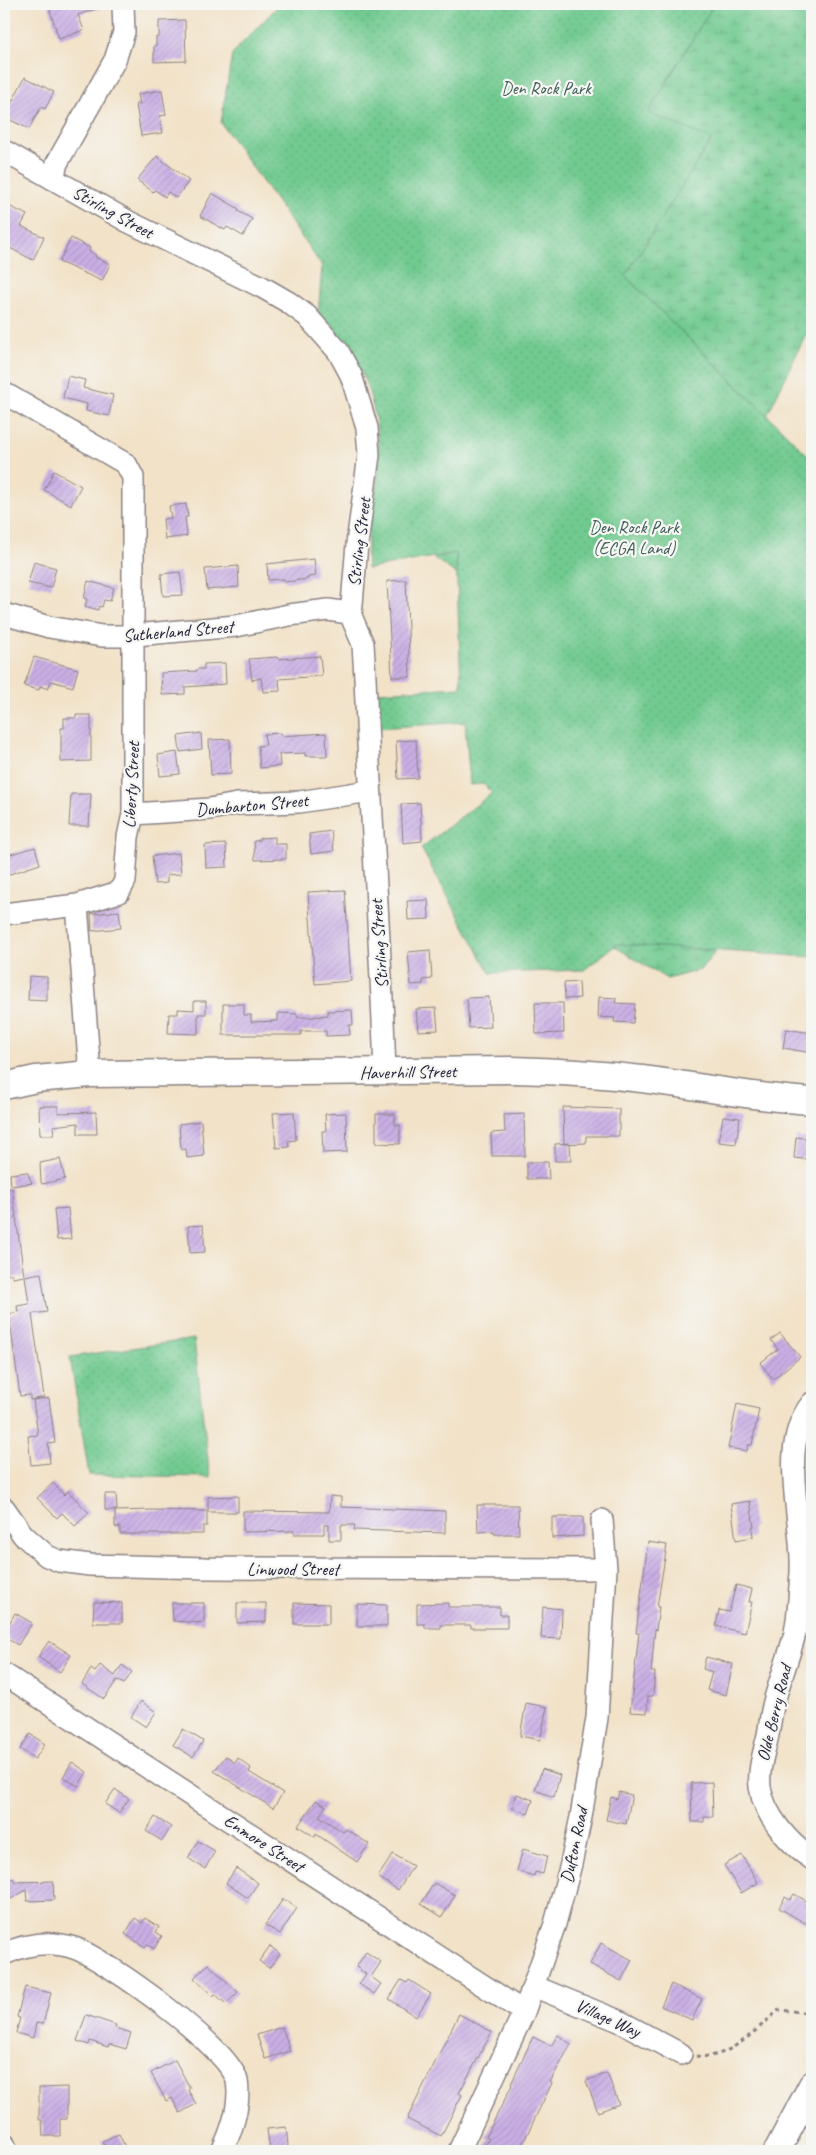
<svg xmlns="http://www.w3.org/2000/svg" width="816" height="2155" font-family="Caveat,sans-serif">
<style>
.wetland{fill:url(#wetland-marsh);stroke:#4a7666}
.park{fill:url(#park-dots);stroke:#4a7666}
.building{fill:url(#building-hatch)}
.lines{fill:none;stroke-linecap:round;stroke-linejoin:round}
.minor-casing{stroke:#8a8282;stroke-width:24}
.major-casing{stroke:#8a8282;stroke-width:29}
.path{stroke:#8a8282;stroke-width:3;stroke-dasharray:4 4;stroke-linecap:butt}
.minor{stroke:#fff;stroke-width:21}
.major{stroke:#fff;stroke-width:26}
.labels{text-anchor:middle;stroke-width:4.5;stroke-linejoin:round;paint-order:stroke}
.park-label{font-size:18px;fill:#3e5d59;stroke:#f6f6f2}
.street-label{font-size:18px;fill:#22223b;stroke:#f6f6f2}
</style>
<defs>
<pattern id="wetland-marsh" width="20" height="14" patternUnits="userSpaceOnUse" patternTransform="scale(1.25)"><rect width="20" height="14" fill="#71ca90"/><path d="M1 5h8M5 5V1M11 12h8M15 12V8" fill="none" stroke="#62ad7d"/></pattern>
<pattern id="park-dots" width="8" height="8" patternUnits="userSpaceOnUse" patternTransform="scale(1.25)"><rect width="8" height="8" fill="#71ca90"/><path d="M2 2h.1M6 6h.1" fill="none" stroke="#62ad7d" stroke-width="1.8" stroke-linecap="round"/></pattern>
<pattern id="building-hatch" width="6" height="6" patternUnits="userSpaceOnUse" patternTransform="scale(1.25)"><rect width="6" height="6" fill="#caafe5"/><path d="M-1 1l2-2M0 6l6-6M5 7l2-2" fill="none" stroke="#ad96c5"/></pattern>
</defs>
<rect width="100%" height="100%" fill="#f6f6f2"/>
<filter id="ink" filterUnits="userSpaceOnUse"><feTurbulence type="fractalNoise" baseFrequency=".02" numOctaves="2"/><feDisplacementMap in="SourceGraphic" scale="10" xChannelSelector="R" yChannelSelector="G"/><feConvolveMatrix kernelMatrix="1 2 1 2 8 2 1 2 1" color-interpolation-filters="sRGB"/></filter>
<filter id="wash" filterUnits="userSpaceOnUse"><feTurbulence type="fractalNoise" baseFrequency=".0096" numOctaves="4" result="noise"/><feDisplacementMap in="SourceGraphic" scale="20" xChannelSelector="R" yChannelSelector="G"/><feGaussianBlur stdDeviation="1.12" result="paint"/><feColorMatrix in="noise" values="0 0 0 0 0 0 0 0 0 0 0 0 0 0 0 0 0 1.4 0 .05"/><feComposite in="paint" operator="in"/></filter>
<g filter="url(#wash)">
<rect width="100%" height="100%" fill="#f2e2c8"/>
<path class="wetland" d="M 445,4 L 812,4 L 812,322 L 763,424 L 771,886 L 700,970 L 667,979 L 603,939 L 469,583 L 403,536 Z"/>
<path class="park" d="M 280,4 L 714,4 L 648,113 L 712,139 L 625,276 L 812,459 L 812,957 L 617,944 L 584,970 L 490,973 L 421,848 L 492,793 L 483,784 L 470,785 L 465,722 L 378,728 L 376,692 L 461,687 L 456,553 L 367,569 C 365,537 373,513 377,482 C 383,436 373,382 345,344 C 338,334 327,325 318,317 L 322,266 L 221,123 L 232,54 Z
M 194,1339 L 210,1477 L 89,1475 L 70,1357 Z"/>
<g id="blocks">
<path class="building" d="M 48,4 L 104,4 L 105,6 L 78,15 L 84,30 L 59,39 Z
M 185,20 L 186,61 L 154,62 L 154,46 L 156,46 L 156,37 L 159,37 L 159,21 Z
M 25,77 L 54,92 L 45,109 L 41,107 L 29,129 L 4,117 Z
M 162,90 L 166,115 L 160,116 L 163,133 L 141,136 L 136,104 L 140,104 L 138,94 Z
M 157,156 L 189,181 L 176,198 L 168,192 L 165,197 L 155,190 L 153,192 L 137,180 Z
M 212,193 L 239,209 L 238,211 L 252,219 L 243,236 L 227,227 L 225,230 L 200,216 Z
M 9,206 L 27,215 L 21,226 L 44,237 L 33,260 L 4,245 L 4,217 Z
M 71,238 L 90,248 L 89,251 L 96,255 L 95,257 L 110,264 L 102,281 L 59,262 Z
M 68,376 L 85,380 L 83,388 L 113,395 L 109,416 L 86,411 L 87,404 L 63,398 Z
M 54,471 L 81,486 L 71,505 L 44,490 Z
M 186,504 L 188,517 L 185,517 L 187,536 L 165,539 L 163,519 L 171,518 L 169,506 Z
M 314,559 L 316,576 L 308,577 L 308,579 L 285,582 L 284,579 L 268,580 L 267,564 Z
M 34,562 L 56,568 L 51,588 L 28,583 Z
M 238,566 L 239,587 L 207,590 L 205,569 Z
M 180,572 L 183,595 L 163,596 L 161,574 Z
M 406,580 L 410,677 L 392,677 L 387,581 Z
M 88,581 L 114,588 L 110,601 L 104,600 L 102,607 L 99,606 L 98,610 L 85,606 L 87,599 L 84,598 Z
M 320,656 L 322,676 L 279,679 L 280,691 L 263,692 L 261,678 L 252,680 L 249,659 L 277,657 L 278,659 Z
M 34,657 L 78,669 L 73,687 L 51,681 L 48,689 L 40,686 L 39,690 L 24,686 Z
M 225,663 L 226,684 L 185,687 L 185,694 L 162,695 L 161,673 L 197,671 L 197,669 L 204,669 L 204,664 Z
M 76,715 L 91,715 L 91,761 L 61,762 L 61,728 L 64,728 L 64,718 L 76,718 Z
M 201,733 L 202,749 L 180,752 L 178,736 Z
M 281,733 L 281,736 L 326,733 L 327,756 L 305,756 L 305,753 L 279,754 L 280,766 L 260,768 L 258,746 L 266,745 L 264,734 Z
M 230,739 L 231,774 L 211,775 L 209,740 Z
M 416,740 L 418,778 L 398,779 L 396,741 Z
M 177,752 L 180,774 L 160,776 L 158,755 Z
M 71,794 L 91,794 L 89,826 L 69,826 Z
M 420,803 L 422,841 L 403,843 L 401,804 Z
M 331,831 L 334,851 L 311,854 L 309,834 Z
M 275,837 L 275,844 L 286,844 L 286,859 L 255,860 L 254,841 L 260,840 L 260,838 Z
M 226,844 L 227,867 L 206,868 L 205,845 Z
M 35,847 L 40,864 L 4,876 L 4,856 Z
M 179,853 L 181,874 L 167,875 L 167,883 L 155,884 L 152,856 Z
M 345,890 L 351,981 L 315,984 L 308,892 Z
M 428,900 L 429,919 L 408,920 L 407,901 Z
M 119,911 L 121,928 L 92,931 L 91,914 Z
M 430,950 L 432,979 L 423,980 L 423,984 L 411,985 L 408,952 Z
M 29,976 L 47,977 L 47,1001 L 28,1000 Z
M 579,982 L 580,998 L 565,999 L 564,983 Z
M 489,997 L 491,1027 L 469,1028 L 467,998 Z
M 599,997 L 616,998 L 615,1003 L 635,1004 L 633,1023 L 614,1022 L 615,1018 L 598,1017 Z
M 194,1001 L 206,1001 L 206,1014 L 198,1014 L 198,1034 L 168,1033 L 169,1014 L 178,1014 L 178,1009 L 194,1010 Z
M 535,1003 L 563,1003 L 564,1033 L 536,1034 Z
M 223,1004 L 244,1004 L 244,1015 L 251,1015 L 251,1022 L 278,1021 L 278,1013 L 297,1014 L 297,1017 L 314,1017 L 328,1015 L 328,1011 L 352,1010 L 353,1025 L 349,1025 L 350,1035 L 326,1036 L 326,1031 L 301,1031 L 301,1035 L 223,1035 Z
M 436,1008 L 438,1030 L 418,1031 L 416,1009 Z
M 786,1029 L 812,1033 L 812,1053 L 783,1048 Z
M 39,1106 L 58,1106 L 58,1113 L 96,1112 L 97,1134 L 78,1134 L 78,1123 L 53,1126 L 54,1135 L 40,1135 Z
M 563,1107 L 619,1109 L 619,1136 L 586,1136 L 586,1143 L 564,1144 Z
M 294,1112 L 296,1140 L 288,1141 L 289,1147 L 276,1148 L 273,1113 Z
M 346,1113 L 347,1152 L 323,1153 L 322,1131 L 326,1131 L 325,1114 Z
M 376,1114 L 395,1114 L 395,1125 L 400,1125 L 400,1144 L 376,1143 Z
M 524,1114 L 525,1156 L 492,1156 L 491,1133 L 505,1132 L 504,1115 Z
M 723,1116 L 740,1118 L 736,1144 L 719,1142 Z
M 201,1121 L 204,1156 L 187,1158 L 186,1149 L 181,1150 L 179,1124 Z
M 796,1137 L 812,1139 L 812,1160 L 794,1158 Z
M 570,1143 L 571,1161 L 555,1161 L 555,1144 Z
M 60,1159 L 65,1179 L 42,1184 L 41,1182 L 40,1163 Z
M 527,1162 L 548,1162 L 549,1179 L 527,1179 Z
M 27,1172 L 32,1183 L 11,1186 L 10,1174 Z
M 12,1188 L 24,1276 L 13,1278 L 12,1274 L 4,1275 L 4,1189 Z
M 68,1208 L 71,1239 L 57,1240 L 54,1209 Z
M 203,1225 L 205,1252 L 190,1253 L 188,1226 Z
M 41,1273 L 47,1312 L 32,1314 L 44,1397 L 30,1400 L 30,1395 L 20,1396 L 9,1314 L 18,1312 L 17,1306 L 29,1304 L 25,1276 Z
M 780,1333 L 800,1357 L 773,1379 L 760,1363 L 778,1349 L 771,1340 Z
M 49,1398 L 55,1443 L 48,1444 L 50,1463 L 31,1465 L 28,1436 L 38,1435 L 33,1400 Z
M 737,1404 L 759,1409 L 752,1445 L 748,1445 L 747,1451 L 728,1448 Z
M 53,1483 L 64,1495 L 68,1491 L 89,1513 L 75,1526 L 62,1513 L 57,1518 L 37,1498 Z
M 105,1494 L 116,1494 L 117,1510 L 105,1510 Z
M 238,1496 L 238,1512 L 208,1512 L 208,1497 Z
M 330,1496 L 341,1497 L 341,1507 L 445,1511 L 445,1533 L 354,1530 L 355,1525 L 341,1525 L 341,1540 L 329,1540 L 329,1525 L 324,1525 L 324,1534 L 294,1534 L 294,1531 L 243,1532 L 243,1511 L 329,1512 Z
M 750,1501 L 754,1527 L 752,1527 L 753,1537 L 736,1540 L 731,1504 Z
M 477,1505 L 518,1505 L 519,1534 L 494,1534 L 494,1531 L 478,1532 Z
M 151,1510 L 207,1511 L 207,1526 L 203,1526 L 203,1534 L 120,1534 L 120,1527 L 115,1527 L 115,1511 Z
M 552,1517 L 583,1517 L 583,1536 L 552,1538 Z
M 648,1542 L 667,1545 L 657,1607 L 659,1607 L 656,1630 L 655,1629 L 651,1672 L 655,1672 L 653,1696 L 648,1696 L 647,1713 L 630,1712 L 639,1633 L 636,1633 Z
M 736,1585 L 752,1589 L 749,1602 L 752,1602 L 745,1633 L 716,1626 L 719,1610 L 729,1612 Z
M 94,1602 L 122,1603 L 122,1623 L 93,1623 Z
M 172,1603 L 204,1603 L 204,1623 L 173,1621 Z
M 237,1603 L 266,1603 L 266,1622 L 237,1623 Z
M 294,1603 L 329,1604 L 329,1624 L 294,1624 Z
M 448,1603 L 448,1607 L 500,1607 L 500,1615 L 507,1615 L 507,1628 L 471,1628 L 471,1625 L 441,1625 L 441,1628 L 425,1628 L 425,1624 L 417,1624 L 417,1604 Z
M 357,1604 L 387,1605 L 387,1626 L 357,1626 Z
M 543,1607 L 562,1609 L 561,1639 L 541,1638 Z
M 15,1613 L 32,1623 L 18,1645 L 4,1637 L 4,1633 Z
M 49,1641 L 71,1655 L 60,1672 L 38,1657 Z
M 706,1657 L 733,1664 L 726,1695 L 707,1690 L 712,1672 L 703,1669 Z
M 100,1665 L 115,1676 L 122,1665 L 132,1672 L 124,1684 L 117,1680 L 104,1699 L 82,1684 L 91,1669 L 95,1672 Z
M 141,1701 L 156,1712 L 146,1727 L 131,1717 Z
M 526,1703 L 547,1707 L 540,1740 L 520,1736 Z
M 183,1729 L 203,1741 L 193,1757 L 173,1745 Z
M 30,1734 L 45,1744 L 35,1759 L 20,1749 Z
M 226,1756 L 235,1763 L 238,1758 L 251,1768 L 249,1772 L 283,1793 L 273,1808 L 214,1771 Z
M 72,1762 L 87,1772 L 78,1786 L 63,1777 Z
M 542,1769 L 560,1775 L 554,1797 L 535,1790 Z
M 712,1782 L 713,1817 L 704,1817 L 704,1822 L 692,1822 L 691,1783 Z
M 115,1789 L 129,1799 L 119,1813 L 105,1804 Z
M 619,1792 L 632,1795 L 626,1824 L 606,1820 L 611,1797 L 617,1799 Z
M 517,1794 L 533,1800 L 528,1814 L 512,1808 Z
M 316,1800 L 326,1806 L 319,1816 L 343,1832 L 346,1829 L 369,1844 L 357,1862 L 316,1834 L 315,1837 L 298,1826 Z
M 155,1817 L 171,1827 L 162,1841 L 146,1831 Z
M 198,1841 L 215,1851 L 205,1869 L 188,1858 Z
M 523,1849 L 547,1856 L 543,1874 L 535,1872 L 534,1876 L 517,1871 Z
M 393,1854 L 413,1866 L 398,1890 L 378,1877 Z
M 742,1855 L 758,1883 L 741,1893 L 724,1865 Z
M 236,1868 L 258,1883 L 248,1898 L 226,1883 Z
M 13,1878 L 15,1882 L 53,1881 L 54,1900 L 27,1901 L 26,1890 L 4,1903 L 4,1883 Z
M 434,1883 L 455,1895 L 442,1917 L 421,1904 Z
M 794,1894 L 812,1904 L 812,1927 L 779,1908 L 785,1897 L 790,1900 Z
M 283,1899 L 297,1908 L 280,1934 L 265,1925 Z
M 135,1918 L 142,1923 L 145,1918 L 159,1927 L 156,1932 L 162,1936 L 154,1949 L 147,1944 L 145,1947 L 125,1934 Z
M 601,1943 L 632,1960 L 621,1981 L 590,1964 Z
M 270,1946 L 280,1954 L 269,1968 L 259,1961 Z
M 366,1952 L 381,1962 L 371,1977 L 381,1984 L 374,1994 L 359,1984 L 366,1974 L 356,1967 Z
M 208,1964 L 238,1992 L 226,2004 L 215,1994 L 213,1996 L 194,1978 Z
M 401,1980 L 407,1983 L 409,1980 L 431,1994 L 416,2017 L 389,1999 Z
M 671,1984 L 702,1999 L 692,2020 L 661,2006 Z
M 25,1987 L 51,1993 L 43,2024 L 36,2023 L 33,2038 L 16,2033 L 20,2018 L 17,2017 Z
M 459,2014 L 492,2032 L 459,2093 L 462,2095 L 441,2136 L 407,2119 Z
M 86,2015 L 116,2025 L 115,2028 L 131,2033 L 126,2049 L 109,2044 L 108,2047 L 90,2041 L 89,2045 L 77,2041 Z
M 282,2027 L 290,2051 L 265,2059 L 257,2035 Z
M 558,2035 L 571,2044 L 550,2082 L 552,2083 L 523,2143 L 540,2151 L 496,2151 L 485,2146 L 489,2139 L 486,2137 L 512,2085 L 511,2084 L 533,2037 L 551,2046 Z
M 175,2060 L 190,2088 L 188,2090 L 196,2104 L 180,2113 L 172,2098 L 166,2101 L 151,2073 Z
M 607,2073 L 619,2104 L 598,2112 L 586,2081 Z
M 67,2087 L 67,2119 L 60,2119 L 60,2136 L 43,2136 L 42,2120 L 39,2120 L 39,2088 Z
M 286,2127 L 288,2145 L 286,2151 L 270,2151 L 267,2129 Z
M 119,2134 L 127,2151 L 107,2151 L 102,2141 Z"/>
</g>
</g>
<g filter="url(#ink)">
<use href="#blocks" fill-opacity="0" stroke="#8a8282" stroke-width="1"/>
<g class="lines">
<defs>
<path id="minor" d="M 4,151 L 129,222 L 262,287 L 288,302 L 307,316 L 338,351 L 351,375 L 367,428 L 369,455 L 357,544 L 351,616 L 363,644 L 365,677 C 370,809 381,941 385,1073
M 53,179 L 57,163 L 115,60 L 124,32 L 123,4
M 4,393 L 126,464 L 133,477 L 133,814 L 128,837 L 125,881 L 119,892 L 77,905 L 90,1074
M 4,614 L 49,627 L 102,636 L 124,636 L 236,626 L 289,615 L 328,610 L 349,613 L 351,616
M 133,814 L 210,809 L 237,804 L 299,802 L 370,791
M 4,914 L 77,905
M 812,1403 C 776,1447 804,1520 801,1573 C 799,1594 799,1616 794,1637 C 788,1659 780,1680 774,1702 C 771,1713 770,1724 768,1735 C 764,1753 758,1769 760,1787 C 764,1815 789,1844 812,1859
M 4,1508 L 23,1535 L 47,1556 L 59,1561 L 90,1565 L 206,1568 L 606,1569
M 4,1674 L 524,2012
M 4,1954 C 26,1944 50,1940 74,1948 C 106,1959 231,2049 237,2081 C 241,2105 232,2130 222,2151
M 533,1986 L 619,2021 L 681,2054
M 4,2144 L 7,2151
M 459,2151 L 524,2012 L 555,1924 L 571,1864 L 581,1817 L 597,1718 L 606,1569 L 602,1520"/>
<path id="major" d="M 4,1086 L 36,1079 L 90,1074 L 513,1070 C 556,1071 599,1074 642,1079 C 699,1086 755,1098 812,1101
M 777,2151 L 812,2085"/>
</defs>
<use href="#minor" class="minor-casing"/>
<use href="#major" class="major-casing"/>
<path class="path" d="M 696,2056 C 729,2061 756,2029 779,2010 L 812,2013"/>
<use href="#minor" class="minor"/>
<use href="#major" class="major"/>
</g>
</g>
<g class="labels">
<g class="park-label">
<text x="546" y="94">Den Rock Park</text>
<text x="634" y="533">Den Rock Park<tspan x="634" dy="21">(ECGA Land)</tspan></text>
</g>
<g class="street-label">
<text transform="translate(113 212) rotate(29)" y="6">Stirling Street</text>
<text transform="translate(359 542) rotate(-83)" y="6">Stirling Street</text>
<text transform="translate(178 631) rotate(-5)" y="6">Sutherland Street</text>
<text transform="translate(131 785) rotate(-87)" y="6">Liberty Street</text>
<text transform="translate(252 805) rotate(-5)" y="6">Dumbarton Street</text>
<text transform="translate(379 944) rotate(-94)" y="6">Stirling Street</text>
<text transform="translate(408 1072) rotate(-1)" y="6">Haverhill Street</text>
<text x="293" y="1575">Linwood Street</text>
<text transform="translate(774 1713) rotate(-76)" y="6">Olde Berry Road</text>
<text transform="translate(264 1843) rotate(33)" y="6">Enmore Street</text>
<text transform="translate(574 1845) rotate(-78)" y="6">Dufton Road</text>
<text transform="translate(608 2018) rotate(24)" y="6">Village Way</text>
</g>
</g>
<rect width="816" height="2155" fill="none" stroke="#f6f6f2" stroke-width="20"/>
</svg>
